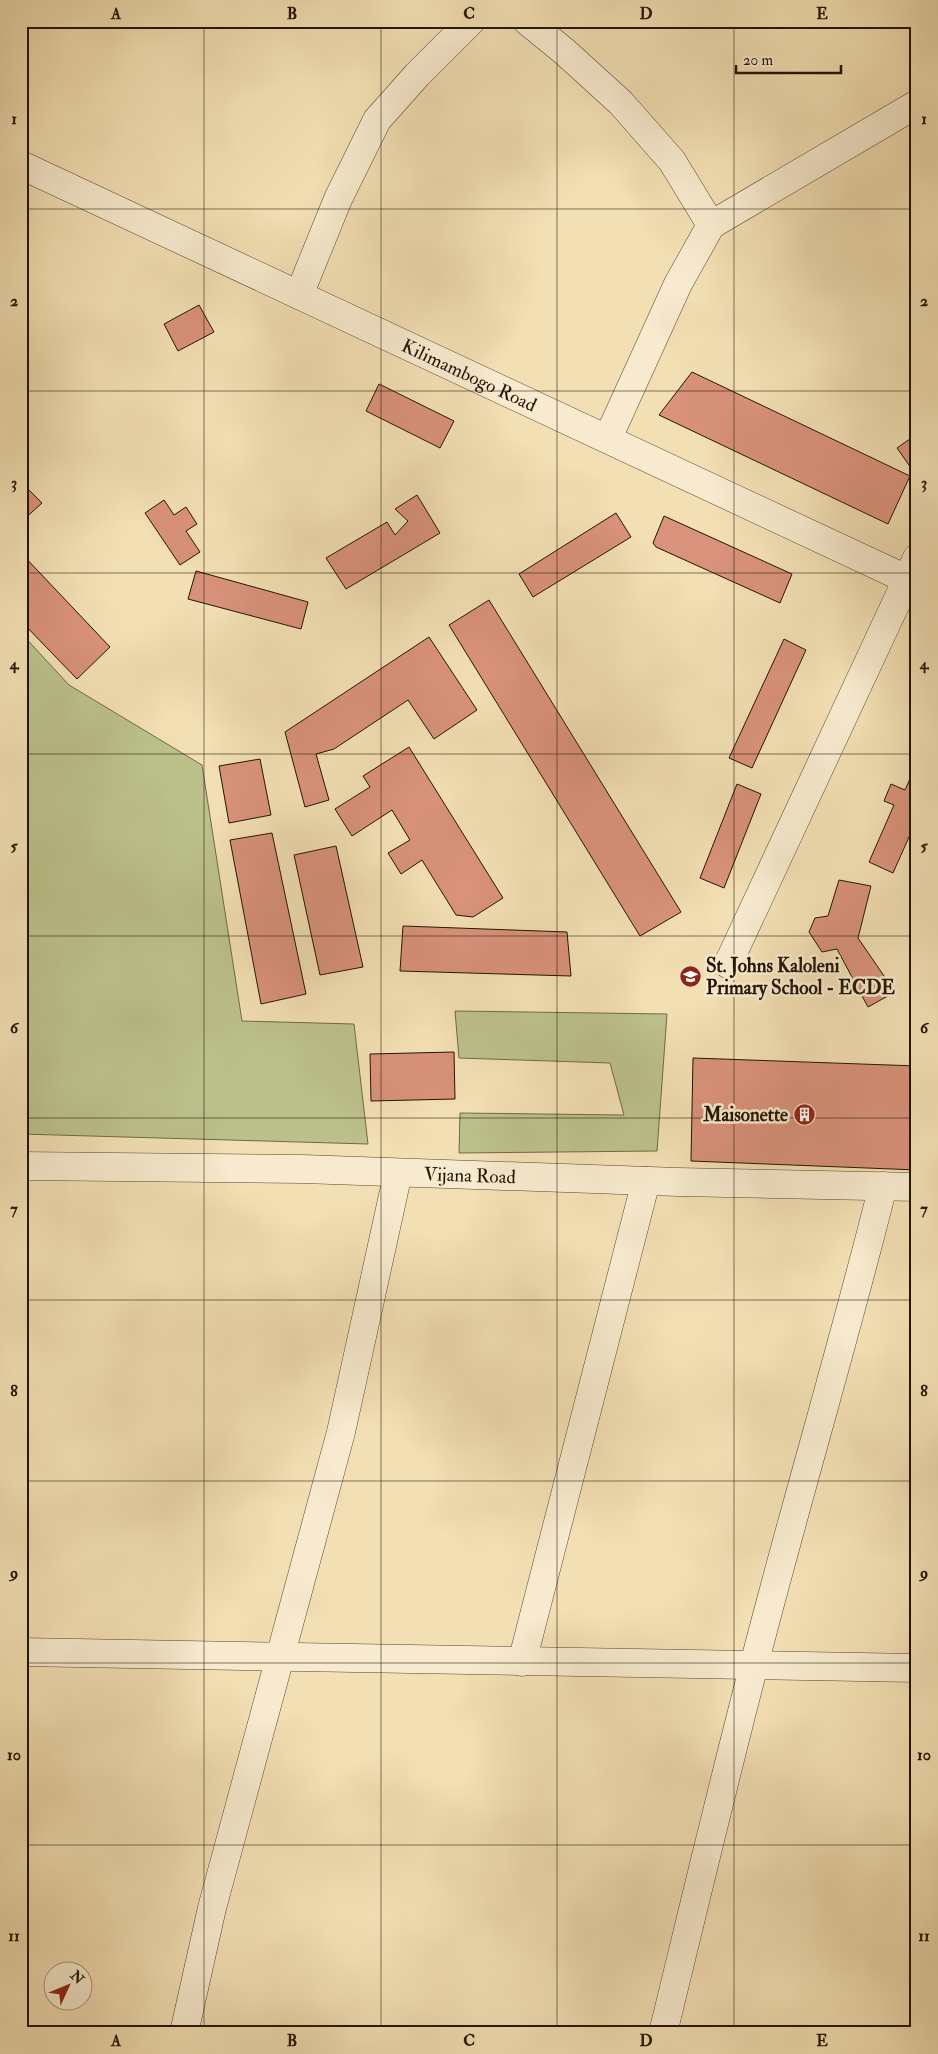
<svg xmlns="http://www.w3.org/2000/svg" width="938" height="2054" font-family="'IM FELL Double Pica',serif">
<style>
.green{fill:#bcc18c;stroke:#6f6a48}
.building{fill:#d9927b;stroke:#221403}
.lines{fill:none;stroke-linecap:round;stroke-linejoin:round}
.minor-casing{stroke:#56472f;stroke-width:29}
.minor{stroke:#f7eace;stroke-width:28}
.grid{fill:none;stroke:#221403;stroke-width:1;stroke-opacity:0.55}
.labels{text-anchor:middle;stroke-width:5;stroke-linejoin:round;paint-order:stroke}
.street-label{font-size:19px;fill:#221403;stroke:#f7eace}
.poi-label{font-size:19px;font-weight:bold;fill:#221403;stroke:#f7eace;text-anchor:start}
.neatline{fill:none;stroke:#221403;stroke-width:2}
.grid-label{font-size:16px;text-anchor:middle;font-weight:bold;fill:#221403}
</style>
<rect width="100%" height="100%" fill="#f2dfb3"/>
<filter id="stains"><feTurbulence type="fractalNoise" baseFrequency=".004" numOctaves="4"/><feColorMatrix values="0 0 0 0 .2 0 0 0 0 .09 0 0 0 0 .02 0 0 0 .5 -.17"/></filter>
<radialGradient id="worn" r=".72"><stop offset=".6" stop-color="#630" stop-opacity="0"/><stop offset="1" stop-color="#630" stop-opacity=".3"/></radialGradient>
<path class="green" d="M 21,633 L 69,685 L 202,765 L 242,1021 L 354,1024 L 368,1144 L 21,1134 Z
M 455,1011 L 667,1014 L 657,1151 L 459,1153 L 460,1113 L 624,1115 L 610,1063 L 459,1058 Z"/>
<path class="building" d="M 199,305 L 214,332 L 178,351 L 164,324 Z
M 692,372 L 910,476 L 888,524 L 659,415 Z
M 379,384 L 454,421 L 440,448 L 366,411 Z
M 917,434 L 917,465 L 911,468 L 897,448 Z
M 21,482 L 42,503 L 21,522 Z
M 417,495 L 440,533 L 346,589 L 326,558 L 387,522 L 395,535 L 408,521 L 395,509 Z
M 164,500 L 174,515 L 186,507 L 197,524 L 186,531 L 200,552 L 180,565 L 145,513 Z
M 616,513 L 631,537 L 533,597 L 519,574 Z
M 664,516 L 792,574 L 780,603 L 656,547 L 653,543 Z
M 21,553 L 110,647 L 77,679 L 21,621 Z
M 196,571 L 308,602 L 301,629 L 188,599 Z
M 489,600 L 681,912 L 640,936 L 449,625 Z
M 429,637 L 477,710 L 434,739 L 408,700 L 334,749 L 316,754 L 329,800 L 305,807 L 285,732 Z
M 784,639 L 806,650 L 752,768 L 729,758 Z
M 409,747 L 503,898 L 473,917 L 456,915 L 422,860 L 401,874 L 388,853 L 410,840 L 392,810 L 352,836 L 335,809 L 370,787 L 363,776 Z
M 260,759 L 271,815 L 229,823 L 219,766 Z
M 917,763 L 917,819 L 893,873 L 869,862 L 894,805 L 884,801 L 891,784 L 905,790 Z
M 737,784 L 761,794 L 724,888 L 700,878 Z
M 272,833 L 306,994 L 261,1004 L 230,840 Z
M 336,846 L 363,967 L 320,975 L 294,855 Z
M 839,880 L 871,886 L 858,938 L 895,992 L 868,1007 L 837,949 L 822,952 L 809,932 L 815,918 L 828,916 Z
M 403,926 L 567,932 L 571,976 L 400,971 Z
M 454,1052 L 455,1099 L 371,1101 L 370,1054 Z
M 693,1058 L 917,1066 L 917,1170 L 691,1161 Z"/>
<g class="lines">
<defs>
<g id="minor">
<path d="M 527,21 L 565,52 L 621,103 L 672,161 L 711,225 L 678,284 L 608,438"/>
<path id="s1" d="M 21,165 L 917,584"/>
<path d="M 711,225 L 917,104"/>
<path d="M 299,295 L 338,199 L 377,120 L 417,75 L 471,21"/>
<path d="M 728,964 L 917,558"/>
<path id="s2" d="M 21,1166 L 303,1169 L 678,1182 L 917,1187"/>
<path d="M 21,1652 L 917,1668"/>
<path d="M 522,1662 L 646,1181"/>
<path d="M 184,2033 L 212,1908 L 341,1432 L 398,1173"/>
<path d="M 663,2033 C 693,1910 722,1788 754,1665 C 795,1505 843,1346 883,1186"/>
</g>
</defs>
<use href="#minor" class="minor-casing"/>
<use href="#minor" class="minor"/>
</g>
<path class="grid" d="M 204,21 L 204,2033M 381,21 L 381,2033M 557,21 L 557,2033M 734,21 L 734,2033M 21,209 L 917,209M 21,391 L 917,391M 21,573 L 917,573M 21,754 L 917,754M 21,936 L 917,936M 21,1118 L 917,1118M 21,1300 L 917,1300M 21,1481 L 917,1481M 21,1663 L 917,1663M 21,1845 L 917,1845"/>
<defs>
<symbol id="school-disc" viewBox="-11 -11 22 22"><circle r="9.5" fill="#8f2418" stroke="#f7eace"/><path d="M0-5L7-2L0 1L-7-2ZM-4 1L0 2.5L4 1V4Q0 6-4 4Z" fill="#fff"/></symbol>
<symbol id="building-disc" viewBox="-11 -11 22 22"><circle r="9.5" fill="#8f2418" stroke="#f7eace"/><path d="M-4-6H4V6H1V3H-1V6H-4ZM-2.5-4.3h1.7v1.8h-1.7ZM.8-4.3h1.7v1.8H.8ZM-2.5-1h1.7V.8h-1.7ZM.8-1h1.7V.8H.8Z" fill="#fff"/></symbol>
</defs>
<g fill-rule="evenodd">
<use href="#school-disc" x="678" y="964" width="25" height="25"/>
<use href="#building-disc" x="792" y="1102" width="25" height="25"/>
</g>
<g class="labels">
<g class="street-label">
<text dy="7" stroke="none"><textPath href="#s1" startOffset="495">Kilimambogo Road</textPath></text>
<text dy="7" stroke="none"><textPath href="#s2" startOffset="449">Vijana Road</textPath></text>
</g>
<g class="poi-label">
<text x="706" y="972">St. Johns Kaloleni<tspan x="706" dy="22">Primary School - ECDE</tspan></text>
<text x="788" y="1121" text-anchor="end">Maisonette</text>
</g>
</g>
<rect width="938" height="2054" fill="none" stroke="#f2dfb3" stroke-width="55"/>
<g transform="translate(68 1986) rotate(46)"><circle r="24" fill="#f7eace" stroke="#a2947d"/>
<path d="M0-4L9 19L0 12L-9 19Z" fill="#8f2418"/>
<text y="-8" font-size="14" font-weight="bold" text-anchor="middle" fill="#221403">N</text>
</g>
<path d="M736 65v8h105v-8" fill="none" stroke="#221403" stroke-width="2.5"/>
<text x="743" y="65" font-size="15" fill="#221403" stroke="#f7eace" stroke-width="4" paint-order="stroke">20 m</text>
<rect x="28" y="28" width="882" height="1998" class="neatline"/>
<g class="grid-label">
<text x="116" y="19">A</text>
<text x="292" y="19">B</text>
<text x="469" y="19">C</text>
<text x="646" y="19">D</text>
<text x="822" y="19">E</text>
<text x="14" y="124">1</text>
<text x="924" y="124">1</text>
<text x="14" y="306">2</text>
<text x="924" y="306">2</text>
<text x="14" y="488">3</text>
<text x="924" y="488">3</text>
<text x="14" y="669">4</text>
<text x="924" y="669">4</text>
<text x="14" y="851">5</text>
<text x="924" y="851">5</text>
<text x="14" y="1033">6</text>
<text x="924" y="1033">6</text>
<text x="14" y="1214">7</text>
<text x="924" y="1214">7</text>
<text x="14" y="1396">8</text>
<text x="924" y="1396">8</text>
<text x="14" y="1578">9</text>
<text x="924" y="1578">9</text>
<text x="14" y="1760">10</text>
<text x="924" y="1760">10</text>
<text x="14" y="1941">11</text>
<text x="924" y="1941">11</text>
<text x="116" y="2046">A</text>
<text x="292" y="2046">B</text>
<text x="469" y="2046">C</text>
<text x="646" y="2046">D</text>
<text x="822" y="2046">E</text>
</g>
<rect width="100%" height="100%" filter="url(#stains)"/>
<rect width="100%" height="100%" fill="url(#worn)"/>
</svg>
